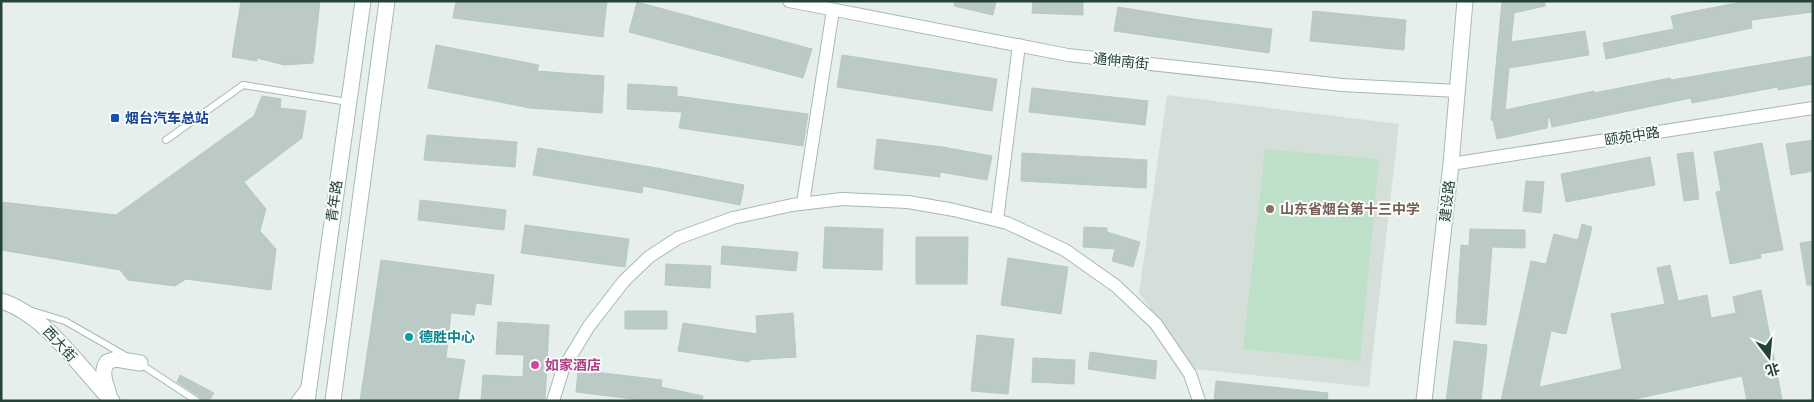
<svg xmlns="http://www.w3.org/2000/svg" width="1814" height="402" font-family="'Open Sans','Noto Sans SC',sans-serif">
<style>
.built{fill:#d4dfda}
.pitch{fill:#bfe0c8}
.building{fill:#bbcac4;stroke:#b8c9c2}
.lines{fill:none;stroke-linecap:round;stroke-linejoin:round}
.lane-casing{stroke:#a8b8b2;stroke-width:8}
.street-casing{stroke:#a8b8b2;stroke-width:14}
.secondary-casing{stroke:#a4bbb3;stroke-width:17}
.lane{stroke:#fff;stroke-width:6}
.street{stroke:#fff;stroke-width:12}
.secondary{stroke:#fff;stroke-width:15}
.transit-dot{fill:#1a4fb4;stroke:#f7fbf9;stroke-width:2}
.education-dot{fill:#8d6e63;stroke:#f7fbf9;stroke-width:2}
.culture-dot{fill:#0f9aa8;stroke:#f7fbf9;stroke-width:2}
.hotel-dot{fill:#d1479c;stroke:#f7fbf9;stroke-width:2}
.labels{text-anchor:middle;stroke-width:4;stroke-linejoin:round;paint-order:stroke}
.street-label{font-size:14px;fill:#24423a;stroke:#f7fbf9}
.transit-label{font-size:14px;font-weight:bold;fill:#164399;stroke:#f7fbf9;text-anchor:start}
.education-label{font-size:14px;font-weight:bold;fill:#785e54;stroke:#f7fbf9;text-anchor:start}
.culture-label{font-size:14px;font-weight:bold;fill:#0d838f;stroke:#f7fbf9;text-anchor:start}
.hotel-label{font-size:14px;font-weight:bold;fill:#b23c85;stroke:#f7fbf9;text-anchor:start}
</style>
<rect width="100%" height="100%" fill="#e6efeb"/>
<path class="built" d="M 1167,95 L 1399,124 L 1369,387 L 1194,369 L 1139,293 Z"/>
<path class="pitch" d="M 1265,149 L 1379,159 L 1360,361 L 1243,349 Z"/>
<path class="building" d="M 241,1 L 320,1 L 313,63 L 284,65 L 257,58 L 257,61 L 232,57 Z
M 456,1 L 607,1 L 603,37 L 453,18 Z
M 955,1 L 996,1 L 993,15 L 954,6 Z
M 1033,1 L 1083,1 L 1083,15 L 1032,13 Z
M 1502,1 L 1545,1 L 1545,6 L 1514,13 L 1511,42 L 1585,31 L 1589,55 L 1509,68 L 1505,110 L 1594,91 L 1594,93 L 1670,78 L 1671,80 L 1813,56 L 1813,84 L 1778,90 L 1778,87 L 1692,103 L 1691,98 L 1552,127 L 1550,118 L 1548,118 L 1547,128 L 1497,139 L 1493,121 L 1491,120 Z
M 1746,1 L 1813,1 L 1813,12 L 1751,20 L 1752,28 L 1606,59 L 1603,43 L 1674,29 L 1671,16 Z
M 637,2 L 812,49 L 803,78 L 629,32 Z
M 1118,7 L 1193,19 L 1272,29 L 1269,53 L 1114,31 Z
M 1313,11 L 1406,20 L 1404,50 L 1310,41 Z
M 436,45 L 539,65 L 537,71 L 604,76 L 602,113 L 530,108 L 428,88 Z
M 842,55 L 997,79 L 992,111 L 837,87 Z
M 628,84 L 677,87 L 677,96 L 808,114 L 803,146 L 679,128 L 682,112 L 627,109 Z
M 1032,88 L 1148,101 L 1145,125 L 1029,112 Z
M 262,96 L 281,99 L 280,108 L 306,111 L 302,138 L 244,182 L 266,209 L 260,231 L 276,249 L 271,290 L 186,279 L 175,286 L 128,280 L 120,270 L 1,250 L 1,202 L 116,215 L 254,116 Z
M 427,135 L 517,142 L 515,167 L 424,160 Z
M 877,139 L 943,147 L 992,156 L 987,180 L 940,172 L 940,177 L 874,169 Z
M 1813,140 L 1813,171 L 1791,175 L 1786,144 Z
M 1762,143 L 1783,250 L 1760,254 L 1761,258 L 1730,264 L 1716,192 L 1721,191 L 1714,152 Z
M 538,148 L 657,168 L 744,185 L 740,205 L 643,186 L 642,193 L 533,175 Z
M 1693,152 L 1699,199 L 1684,201 L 1677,154 Z
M 1022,153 L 1147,160 L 1146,188 L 1021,181 Z
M 1650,157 L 1655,185 L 1566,202 L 1561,174 Z
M 1526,181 L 1544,182 L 1541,213 L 1523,211 Z
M 420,200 L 506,210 L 504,230 L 418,220 Z
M 1582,224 L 1592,227 L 1566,334 L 1551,331 L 1539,387 L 1622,369 L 1611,314 L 1665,304 L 1657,268 L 1670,265 L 1678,301 L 1707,295 L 1711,318 L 1736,313 L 1733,297 L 1761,290 L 1782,399 L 1747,401 L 1742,376 L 1626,401 L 1501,401 L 1531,261 L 1546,264 L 1554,234 L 1578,240 Z
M 525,225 L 629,239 L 625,267 L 521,253 Z
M 825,227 L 883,229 L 882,270 L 823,268 Z
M 1084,227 L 1107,228 L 1107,232 L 1140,242 L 1133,267 L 1112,261 L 1115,249 L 1083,247 Z
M 1470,229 L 1525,230 L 1525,248 L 1492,247 L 1486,325 L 1456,323 L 1461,245 L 1469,246 Z
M 916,237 L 968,237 L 967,284 L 916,284 Z
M 1813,241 L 1813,285 L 1807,285 L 1800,243 Z
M 722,246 L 798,252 L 796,271 L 721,264 Z
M 1008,258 L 1068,267 L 1061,314 L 1001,305 Z
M 381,260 L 494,275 L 491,305 L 476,303 L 474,315 L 451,313 L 446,358 L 465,360 L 458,401 L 360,401 Z
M 666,264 L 711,266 L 710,288 L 665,285 Z
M 625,311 L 667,311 L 667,329 L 625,329 Z
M 793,313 L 796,357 L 749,360 L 749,362 L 678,351 L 683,323 L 757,334 L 756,316 Z
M 498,322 L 549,325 L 545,401 L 481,401 L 483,375 L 523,377 L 524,355 L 496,354 Z
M 977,335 L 1014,339 L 1008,394 L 971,391 Z
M 1454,341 L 1487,345 L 1481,401 L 1446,401 Z
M 1090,352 L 1157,361 L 1155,379 L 1088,369 Z
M 1033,358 L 1075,360 L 1074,384 L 1032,382 Z
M 578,370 L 662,380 L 661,387 L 703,396 L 702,401 L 649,401 L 576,392 Z
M 180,375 L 214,393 L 209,401 L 202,401 L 200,397 L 177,382 Z
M 1216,381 L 1328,393 L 1327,401 L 1214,401 Z"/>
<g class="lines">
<defs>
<path id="lane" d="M 166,140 L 243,85 L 348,102
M 32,311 L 65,321 L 126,356
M 139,363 L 197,401
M 294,401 L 305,386"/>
<path id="street" d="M 789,1 L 1068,55 L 1342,85 L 1457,91
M 1451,164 L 1813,108
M 803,203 L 833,10
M 997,220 L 1019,45
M 553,401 L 563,369 L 589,326 L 624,281 L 649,257 L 678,238 L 733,218 L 792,205 L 842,199 L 908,202 L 954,210 L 1007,223 L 1065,250 L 1116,286 L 1156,324 L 1190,374 L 1199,401"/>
<path id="secondary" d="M 1,301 C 45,314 81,369 112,401
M 109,395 C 106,383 100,373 107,362 L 116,359 L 140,363
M 307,401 L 363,1
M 333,401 L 387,1
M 1424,401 L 1451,164 L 1465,1"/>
</defs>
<use href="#lane" class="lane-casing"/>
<use href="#street" class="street-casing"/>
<use href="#secondary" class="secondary-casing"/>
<use href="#lane" class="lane"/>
<use href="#street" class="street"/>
<use href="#secondary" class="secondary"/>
</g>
<rect class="transit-dot" x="110" y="113" width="10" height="10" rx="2.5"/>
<circle class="education-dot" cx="1270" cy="209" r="5"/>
<circle class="culture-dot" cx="409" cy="337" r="5"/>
<circle class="hotel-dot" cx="535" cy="365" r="5"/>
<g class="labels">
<g class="street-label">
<text transform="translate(1121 61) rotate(6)" y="5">通伸南街</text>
<text transform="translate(1632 136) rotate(-9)" y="5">颐苑中路</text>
<text transform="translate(334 201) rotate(-82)" y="5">青年路</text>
<text transform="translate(1447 201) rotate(-83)" y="5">建设路</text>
<text transform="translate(60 344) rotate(47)" y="5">西大街</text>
</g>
<g class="transit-label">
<text x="125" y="123">烟台汽车总站</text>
</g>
<g class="education-label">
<text x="1280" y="214">山东省烟台第十三中学</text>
</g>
<g class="culture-label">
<text x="419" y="342">德胜中心</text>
</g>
<g class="hotel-label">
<text x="545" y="370">如家酒店</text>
</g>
</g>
<rect width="1814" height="402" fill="none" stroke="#24423a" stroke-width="5"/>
<g transform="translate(1769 357) rotate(164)" stroke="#f7fbf9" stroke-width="4" paint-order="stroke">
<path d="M0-4L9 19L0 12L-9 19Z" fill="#24423a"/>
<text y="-8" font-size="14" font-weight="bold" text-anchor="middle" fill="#24423a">北</text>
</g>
</svg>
